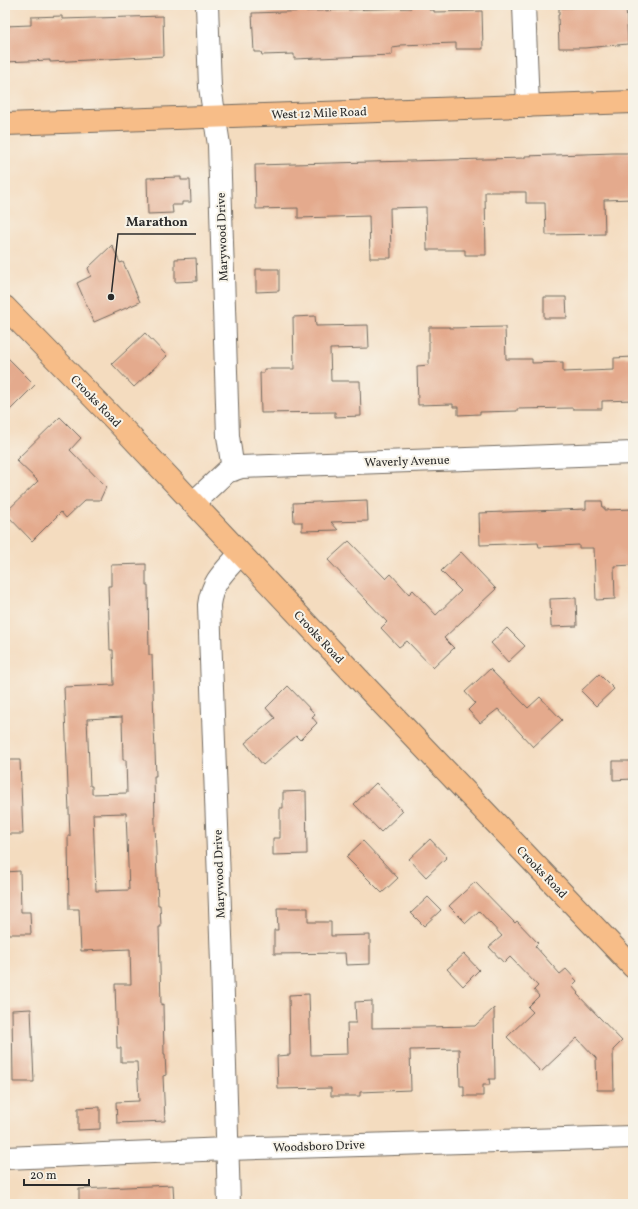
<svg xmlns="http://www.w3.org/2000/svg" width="638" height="1209" font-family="Vollkorn,serif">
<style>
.building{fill:#e4aa8d;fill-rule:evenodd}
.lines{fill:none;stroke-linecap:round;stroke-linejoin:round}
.minor-casing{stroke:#71695f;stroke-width:24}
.major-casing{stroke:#71695f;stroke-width:24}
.minor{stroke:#fff;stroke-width:22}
.major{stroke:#f7bd88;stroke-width:22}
.labels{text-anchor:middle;stroke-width:4;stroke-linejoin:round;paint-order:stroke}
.street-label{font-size:12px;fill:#2b2b2b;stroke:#f7f3e8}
.leader{fill:none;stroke:#2b2b2b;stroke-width:1.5}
.callout-dot{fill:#2b2b2b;stroke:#f7f3e8;stroke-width:1.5}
.callout-label{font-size:13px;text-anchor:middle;font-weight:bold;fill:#2b2b2b;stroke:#f7f3e8;stroke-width:4;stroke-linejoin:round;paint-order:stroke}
</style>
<rect width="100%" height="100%" fill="#f7f3e8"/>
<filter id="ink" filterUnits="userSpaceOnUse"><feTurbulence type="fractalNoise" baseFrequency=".025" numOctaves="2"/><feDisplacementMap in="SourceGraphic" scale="8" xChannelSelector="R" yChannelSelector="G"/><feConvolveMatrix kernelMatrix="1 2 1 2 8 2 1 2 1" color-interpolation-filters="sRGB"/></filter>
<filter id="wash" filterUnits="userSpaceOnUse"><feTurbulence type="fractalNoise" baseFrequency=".012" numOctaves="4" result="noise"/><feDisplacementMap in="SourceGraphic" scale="16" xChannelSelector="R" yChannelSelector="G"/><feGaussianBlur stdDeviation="0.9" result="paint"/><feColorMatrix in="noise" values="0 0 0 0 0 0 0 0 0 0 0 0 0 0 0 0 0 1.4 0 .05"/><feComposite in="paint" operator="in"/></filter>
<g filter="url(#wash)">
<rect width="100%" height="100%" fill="#f4dcbf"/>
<g id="blocks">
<path class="building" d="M 411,5 L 429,5 L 429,10 L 434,10 L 434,12 L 482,11 L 483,49 L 456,49 L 456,43 L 400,45 L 400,47 L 392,48 L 392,55 L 294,59 L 294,54 L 262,55 L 261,52 L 254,52 L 252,13 L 411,8 Z
M 600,5 L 626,5 L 628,44 L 585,48 L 559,48 L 558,15 L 559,15 L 559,8 L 600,7 Z
M 62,16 L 62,19 L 163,16 L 164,56 L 50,62 L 50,60 L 5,62 L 5,26 L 31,25 L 31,17 Z
M 614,153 L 633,153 L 633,199 L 604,200 L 605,234 L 546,235 L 545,203 L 526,203 L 526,192 L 485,192 L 486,255 L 465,255 L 465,250 L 427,250 L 426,207 L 390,208 L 391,258 L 370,258 L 369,216 L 298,218 L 298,208 L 256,209 L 255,165 L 525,158 L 525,156 Z
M 181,177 L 181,180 L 190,180 L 191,202 L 182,202 L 182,205 L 172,205 L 173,213 L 148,214 L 147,178 Z
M 112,245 L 120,263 L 123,262 L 140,302 L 94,322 L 77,283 L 91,276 L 88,268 Z
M 196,258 L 197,281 L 175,282 L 175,259 Z
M 256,269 L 279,269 L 279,291 L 256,292 Z
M 544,297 L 566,297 L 567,318 L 544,318 Z
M 315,316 L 316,326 L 368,325 L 369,348 L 330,349 L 331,381 L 360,381 L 361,416 L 335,417 L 335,412 L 261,413 L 260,373 L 264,373 L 264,369 L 294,369 L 293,317 Z
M 429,327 L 450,327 L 450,328 L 505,327 L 506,359 L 532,359 L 532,363 L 563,362 L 563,372 L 614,370 L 614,358 L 633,357 L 633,400 L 602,401 L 602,409 L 573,409 L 573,408 L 517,409 L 517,411 L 480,412 L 480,414 L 458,415 L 458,407 L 453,407 L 453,404 L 418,405 L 417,366 L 429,365 Z
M 145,333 L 167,356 L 134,387 L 112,364 Z
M 5,355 L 35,385 L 5,415 Z
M 60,417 L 81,438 L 70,450 L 106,487 L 100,500 L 85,500 L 66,518 L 61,512 L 32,541 L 5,513 L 38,481 L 16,460 Z
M 367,500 L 368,521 L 331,522 L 338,530 L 302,531 L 302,522 L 294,522 L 293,503 Z
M 586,501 L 602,501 L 603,508 L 605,508 L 605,510 L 633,509 L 633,565 L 614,566 L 615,599 L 596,600 L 594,548 L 579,548 L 579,545 L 539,547 L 538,543 L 480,545 L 479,513 L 586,509 Z
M 349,541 L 386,579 L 391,574 L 409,594 L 413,590 L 436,615 L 461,591 L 441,571 L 461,552 L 496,589 L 444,638 L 454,648 L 433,668 L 407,641 L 399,647 L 381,628 L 387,622 L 328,560 Z
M 146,564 L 146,585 L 148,585 L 149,655 L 152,655 L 154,727 L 156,776 L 154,776 L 155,826 L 158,905 L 160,905 L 161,927 L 159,927 L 161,1005 L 163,1004 L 164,1054 L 165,1054 L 166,1075 L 163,1076 L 165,1121 L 117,1123 L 116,1102 L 139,1101 L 137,1062 L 121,1062 L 121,1048 L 117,1048 L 115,984 L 131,984 L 130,949 L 81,951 L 79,909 L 69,909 L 68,836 L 70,836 L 64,687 L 114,685 L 113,650 L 110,650 L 108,586 L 111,586 L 111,565 ZM 122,717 L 123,760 L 126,760 L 127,793 L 92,794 L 92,786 L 90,786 L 87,719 ZM 126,813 L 129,890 L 96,891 L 93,814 Z
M 576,598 L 577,626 L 551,627 L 550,599 Z
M 507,628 L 525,646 L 508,662 L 491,643 Z
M 490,669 L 528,708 L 540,697 L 562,720 L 533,747 L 498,709 L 480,723 L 468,710 L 475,703 L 465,692 Z
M 599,674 L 614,689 L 596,706 L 581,691 Z
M 288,686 L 315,714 L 312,717 L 317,723 L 300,740 L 296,736 L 263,765 L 245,743 L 275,718 L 266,708 Z
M 5,760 L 20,760 L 23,834 L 5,834 Z
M 613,761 L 633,761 L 633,779 L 613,780 Z
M 376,783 L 403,811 L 381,832 L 354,804 Z
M 306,791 L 307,854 L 273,855 L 273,838 L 280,838 L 280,808 L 283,808 L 283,792 Z
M 430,839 L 447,857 L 426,877 L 409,859 Z
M 363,841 L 398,878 L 382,893 L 346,857 Z
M 20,871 L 21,912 L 30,912 L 31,934 L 6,934 L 5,872 Z
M 475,882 L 515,923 L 517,921 L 538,943 L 535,946 L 560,974 L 566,969 L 577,981 L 572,986 L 578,993 L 577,994 L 622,1041 L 613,1050 L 614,1090 L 597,1090 L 596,1058 L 577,1038 L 541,1072 L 507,1037 L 533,1012 L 528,1007 L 539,996 L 534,990 L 538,986 L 510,957 L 504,963 L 489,947 L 502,936 L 479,911 L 466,923 L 449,906 Z
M 428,897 L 441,910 L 424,926 L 411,913 Z
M 277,908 L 308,908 L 308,922 L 331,922 L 331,936 L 370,935 L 370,964 L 346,965 L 345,953 L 274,954 L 274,930 L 278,930 Z
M 464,954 L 479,970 L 463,986 L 447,969 Z
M 309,994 L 311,1055 L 348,1054 L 347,1023 L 356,1023 L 355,1002 L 372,1001 L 372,1028 L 475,1026 L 494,1008 L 495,1079 L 489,1079 L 490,1085 L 483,1085 L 483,1096 L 464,1096 L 464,1086 L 460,1086 L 459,1049 L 410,1050 L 411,1090 L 360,1092 L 360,1096 L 331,1096 L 331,1088 L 278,1089 L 277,1056 L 290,1055 L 289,995 Z
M 31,1009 L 34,1082 L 13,1082 L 12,1010 Z
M 100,1107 L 100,1129 L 78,1130 L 78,1108 Z
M 173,1185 L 174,1204 L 79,1204 L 79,1189 Z"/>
</g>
</g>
<g filter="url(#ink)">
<use href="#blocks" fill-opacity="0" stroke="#71695f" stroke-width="1"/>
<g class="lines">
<defs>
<path id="minor" d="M 207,5 L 210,87 L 219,145 L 228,436 L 233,470
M 524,5 L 528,106
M 193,503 L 226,472 L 241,467 L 633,453
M 5,1158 L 227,1149 L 633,1137
M 229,1204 L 222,963 L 209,605 C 212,581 225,571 240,554"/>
<path id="major" d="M 5,124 L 633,102
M 5,307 L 117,422 L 370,691 L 633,967"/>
</defs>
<use href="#minor" class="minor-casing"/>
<use href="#major" class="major-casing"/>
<use href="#minor" class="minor"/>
<use href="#major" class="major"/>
</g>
</g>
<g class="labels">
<g class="street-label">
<text transform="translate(319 113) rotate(-2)" y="4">West 12 Mile Road</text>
<text transform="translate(222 237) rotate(-92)" y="4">Marywood Drive</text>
<text transform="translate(96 401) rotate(46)" y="4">Crooks Road</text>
<text transform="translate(407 461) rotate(-2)" y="4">Waverly Avenue</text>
<text transform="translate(319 637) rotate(47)" y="4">Crooks Road</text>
<text transform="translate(542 872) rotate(46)" y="4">Crooks Road</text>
<text transform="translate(219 874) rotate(-92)" y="4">Marywood Drive</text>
<text transform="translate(319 1146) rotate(-2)" y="4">Woodsboro Drive</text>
</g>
</g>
<path class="leader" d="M111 297L118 234H196"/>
<circle class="callout-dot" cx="111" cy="297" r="4"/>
<g class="callout-label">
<text x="157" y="226">Marathon</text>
</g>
<rect width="638" height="1209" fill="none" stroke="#f7f3e8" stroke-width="20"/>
<path d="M24 1179v6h65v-6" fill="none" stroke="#2b2b2b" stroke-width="2"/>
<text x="30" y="1179" font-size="12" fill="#2b2b2b" stroke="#f7f3e8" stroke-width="3" paint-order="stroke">20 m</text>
</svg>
